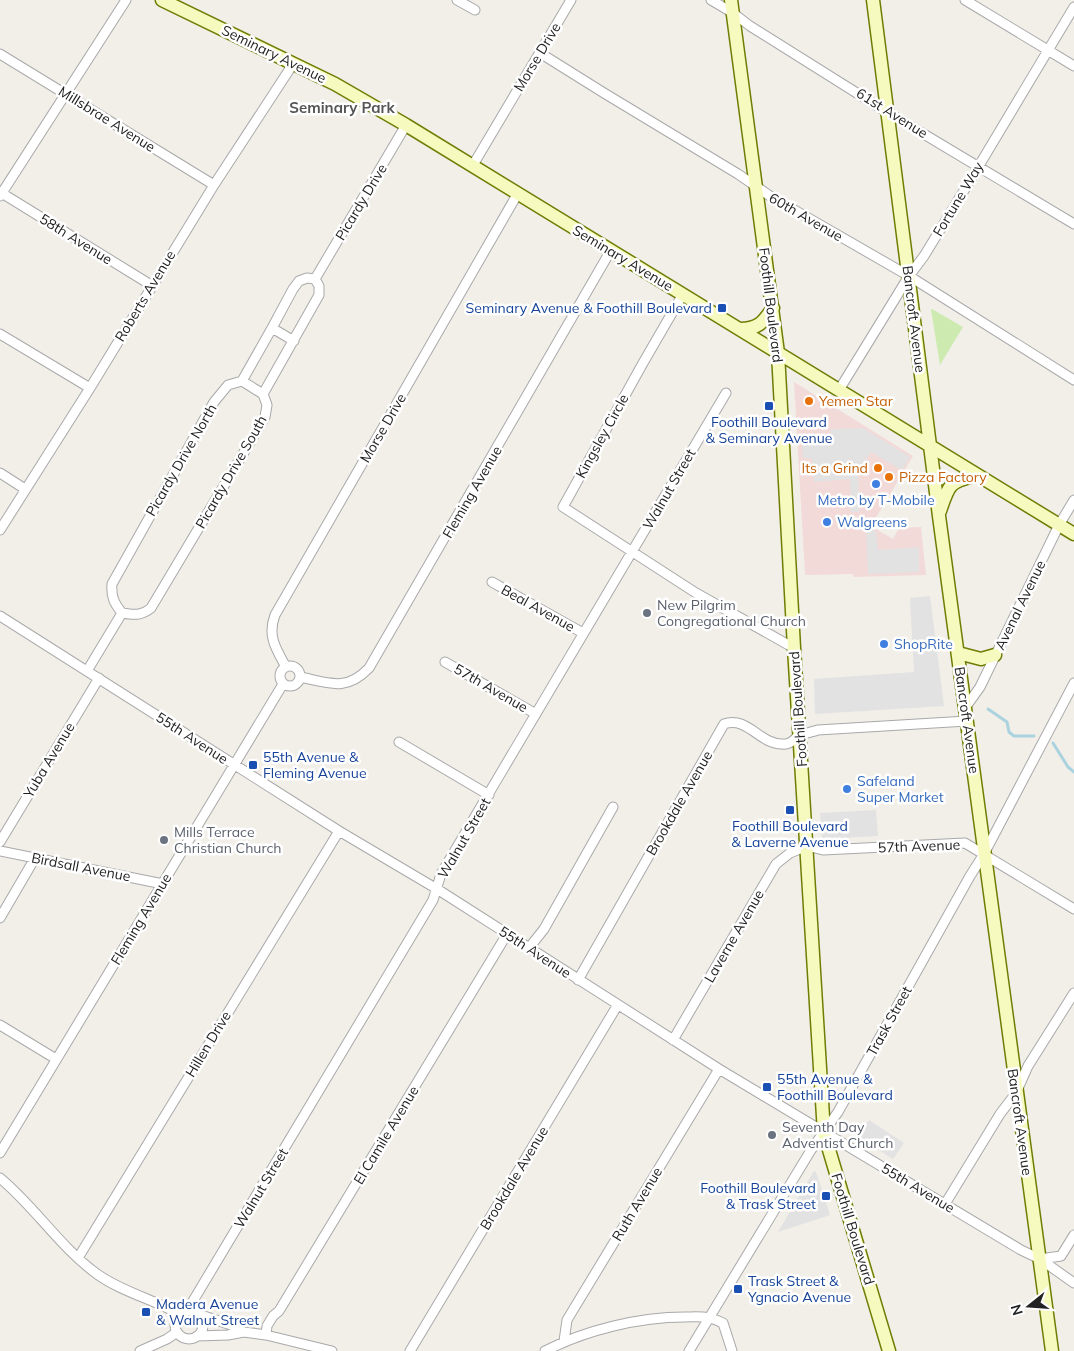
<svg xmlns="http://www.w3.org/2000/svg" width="1074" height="1351" font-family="Mulish,sans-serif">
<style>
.commercial{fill:#f2dad9}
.grass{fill:#cdebb0}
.parking{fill:#e2e2e2}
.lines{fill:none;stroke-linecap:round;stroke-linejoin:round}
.stream{stroke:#aad3df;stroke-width:3}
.street-casing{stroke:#a9a9a9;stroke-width:11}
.secondary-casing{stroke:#707d05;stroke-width:15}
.street{stroke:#fff;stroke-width:9}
.secondary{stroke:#f7fabf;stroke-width:12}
.transit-dot{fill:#1a4fb4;stroke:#fff;stroke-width:2}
.food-dot{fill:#e8710a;stroke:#fff;stroke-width:2}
.shop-dot{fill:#3f7fe0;stroke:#fff;stroke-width:2}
.worship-dot{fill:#6b7280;stroke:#fff;stroke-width:2}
.labels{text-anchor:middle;stroke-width:5;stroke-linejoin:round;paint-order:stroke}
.street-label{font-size:14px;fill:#222;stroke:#fff}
.transit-label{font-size:14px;fill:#164399;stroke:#fff;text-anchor:start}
.food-label{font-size:14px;fill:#c56008;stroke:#fff;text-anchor:start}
.shop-label{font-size:14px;fill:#366cbe;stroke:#fff;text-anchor:start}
.worship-label{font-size:14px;fill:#5b616d;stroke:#fff;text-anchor:start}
.neighbourhood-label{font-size:15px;font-weight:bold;fill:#555;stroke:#fff}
</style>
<rect width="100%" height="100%" fill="#f2efe9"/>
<path class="commercial" d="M 794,382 L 913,456 L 871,526 L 893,539 L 899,528 L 921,527 L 926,575 L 854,577 L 853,574 L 805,575 Z"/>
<path class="grass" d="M 932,309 L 963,327 L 940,365 L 931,310 Z"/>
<path class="parking" d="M 863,428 L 910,457 L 902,470 L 871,452 L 858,471 L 859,512 L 851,512 L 850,479 L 814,482 L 812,459 L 803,458 L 802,437 L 830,435 L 831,429 Z
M 869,528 L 876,532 L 878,550 L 919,547 L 919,572 L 868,574 L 866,529 Z
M 930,596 L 944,706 L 815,714 L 814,679 L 914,672 L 910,598 Z
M 876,810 L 878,836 L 822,839 L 820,813 Z
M 869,1120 L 904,1143 L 893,1159 L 858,1137 Z
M 814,1171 L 816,1172 L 830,1215 L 778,1232 Z"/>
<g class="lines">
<path class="stream" d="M 988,709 L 1007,722 L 1009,732 L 1014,736 L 1034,736
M 1053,743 L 1068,767 L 1074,772"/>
<defs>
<path id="street" d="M 457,0 L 475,10
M 711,0 L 733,13 L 750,26 L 887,112 L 1074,224
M 965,0 L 1074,66
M 540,53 L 604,93 L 738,174 L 770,196 L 909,276 L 1074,380
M 0,54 L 214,185
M 473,165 L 571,0
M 0,192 L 151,285
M 0,196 L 126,0
M 315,279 L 406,125
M 683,294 L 643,363 L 563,507 L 696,593 L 794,648
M 272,328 L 294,341
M 0,334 L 90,388
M 242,381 L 263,394
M 839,390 L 909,276 L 924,256 L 971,179 L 1074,7
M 0,473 L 25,489
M 0,530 L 90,388 L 214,185 L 293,64
M 492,582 L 583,633
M 122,613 C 134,615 141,616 151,608 L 265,417 L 267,405 L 263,394 L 319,295 L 319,286 L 315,279
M 122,613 C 114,603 111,597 112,584 L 214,402 L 228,385 L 242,381 L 272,328 L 293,289 L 299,281 L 307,278 L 315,279
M 0,616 L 339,831 L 437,889 L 719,1069 L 1021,1250 L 1040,1259 L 1074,1283
M 445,662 L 536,714
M280 676a10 10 0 1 1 20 0a10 10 0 1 1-20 0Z
M 286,667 C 276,649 267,636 275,615 L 518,193
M 87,671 L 122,613
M 300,677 C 329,683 346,692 369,668 L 611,250
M 965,708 L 980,687 L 1059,525 L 1074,500
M 399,742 L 489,795
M 0,842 L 99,678
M 0,851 L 163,884
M 0,918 L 35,858
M 529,948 L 544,929 L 613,807
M 578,980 L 724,724 C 748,716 759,744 782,744 C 790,745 793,740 799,736 C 805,733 812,732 818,730 L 967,721
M 0,1025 L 56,1059
M 673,1040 L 776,864 L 790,853 L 807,846 L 823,850 L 965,843 L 1074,909
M 0,1153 L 283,684
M 0,1178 C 35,1207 60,1247 97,1274 C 122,1292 153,1299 179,1314
M 945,1204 L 1000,1114 L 1016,1093 L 1028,1066 L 1074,993
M 78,1258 L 339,831
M 1040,1259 L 1061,1256 L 1074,1235
M 189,1311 L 193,1301 L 433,900 L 441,874 L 726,393
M175 1325a14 14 0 1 1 28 0a14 14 0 1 1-28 0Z
M 198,1314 L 231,1325 L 244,1332
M 266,1335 L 267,1326 L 273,1316 L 279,1311 L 507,934
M 197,1336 L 228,1335 L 244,1332 L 266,1335 L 332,1351
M 564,1341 L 567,1320 L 719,1069
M 140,1351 L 167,1339 L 177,1332
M 410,1351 L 617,1006
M 545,1351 C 586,1330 639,1317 685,1317 C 693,1317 701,1316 709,1318 C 713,1318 718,1321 723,1323 L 732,1351
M 689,1351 L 811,1150 L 838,1112 L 970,876 L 984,854 L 1074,683"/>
<path id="secondary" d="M 162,0 L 335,84 L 406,125 L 1074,534
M 731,0 L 778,353 L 794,648 L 824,1133 L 889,1351
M 873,0 L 939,516 L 1052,1351
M 740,329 C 759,329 763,322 773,308
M 940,511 C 949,484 949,482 977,475
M 958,653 L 981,659 L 995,655"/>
</defs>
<use href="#street" class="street-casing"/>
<use href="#secondary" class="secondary-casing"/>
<use href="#street" class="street"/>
<use href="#secondary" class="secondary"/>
</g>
<g class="transit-dot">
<rect x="717" y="303" width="10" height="10" rx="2.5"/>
<rect x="764" y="401" width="10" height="10" rx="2.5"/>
<rect x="248" y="760" width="10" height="10" rx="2.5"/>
<rect x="785" y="805" width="10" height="10" rx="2.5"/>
<rect x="762" y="1082" width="10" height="10" rx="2.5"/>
<rect x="821" y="1191" width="10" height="10" rx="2.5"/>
<rect x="733" y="1284" width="10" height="10" rx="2.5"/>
<rect x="141" y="1307" width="10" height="10" rx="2.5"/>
</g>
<g class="food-dot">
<circle cx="809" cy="401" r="5"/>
<circle cx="878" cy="468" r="5"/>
<circle cx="889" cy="477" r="5"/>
</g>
<g class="shop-dot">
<circle cx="876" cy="484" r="5"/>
<circle cx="827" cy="522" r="5"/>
<circle cx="884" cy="644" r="5"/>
<circle cx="847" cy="789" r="5"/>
</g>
<g class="worship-dot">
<circle cx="647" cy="613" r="5"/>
<circle cx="164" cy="840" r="5"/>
<circle cx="772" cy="1135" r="5"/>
</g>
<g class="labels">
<g class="street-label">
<text transform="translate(274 54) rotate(26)" y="5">Seminary Avenue</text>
<text transform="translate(537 57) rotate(-59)" y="5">Morse Drive</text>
<text transform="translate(892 113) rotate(32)" y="5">61st Avenue</text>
<text transform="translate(107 119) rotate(32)" y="5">Millsbrae Avenue</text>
<text transform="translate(958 199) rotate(-59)" y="5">Fortune Way</text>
<text transform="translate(361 202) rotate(-59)" y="5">Picardy Drive</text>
<text transform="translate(806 217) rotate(30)" y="5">60th Avenue</text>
<text transform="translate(76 239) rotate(32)" y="5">58th Avenue</text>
<text transform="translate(623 258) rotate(31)" y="5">Seminary Avenue</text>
<text transform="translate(145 296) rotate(-59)" y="5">Roberts Avenue</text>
<text transform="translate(771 305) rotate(83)" y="5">Foothill Boulevard</text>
<text transform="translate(914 319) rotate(83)" y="5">Bancroft Avenue</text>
<text transform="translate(383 428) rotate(-60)" y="5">Morse Drive</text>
<text transform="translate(602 436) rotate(-61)" y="5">Kingsley Circle</text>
<text transform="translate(181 460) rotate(-60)" y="5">Picardy Drive North</text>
<text transform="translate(231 472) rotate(-60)" y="5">Picardy Drive South</text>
<text transform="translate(669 489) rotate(-60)" y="5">Walnut Street</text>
<text transform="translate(472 492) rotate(-60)" y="5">Fleming Avenue</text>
<text transform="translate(1020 605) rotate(-64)" y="5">Avenal Avenue</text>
<text transform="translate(538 608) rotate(29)" y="5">Beal Avenue</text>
<text transform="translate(491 688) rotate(30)" y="5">57th Avenue</text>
<text transform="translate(798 709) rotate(-94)" y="5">Foothill Boulevard</text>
<text transform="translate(967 720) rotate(82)" y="5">Bancroft Avenue</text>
<text transform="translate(192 738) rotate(33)" y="5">55th Avenue</text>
<text transform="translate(49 760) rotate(-59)" y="5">Yuba Avenue</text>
<text transform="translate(679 803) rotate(-60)" y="5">Brookdale Avenue</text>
<text transform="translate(464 838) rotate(-60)" y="5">Walnut Street</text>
<text transform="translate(919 846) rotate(-2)" y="5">57th Avenue</text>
<text transform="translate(81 867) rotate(11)" y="5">Birdsall Avenue</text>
<text transform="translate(141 919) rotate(-59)" y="5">Fleming Avenue</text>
<text transform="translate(734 936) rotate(-60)" y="5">Laverne Avenue</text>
<text transform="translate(535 952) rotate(33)" y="5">55th Avenue</text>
<text transform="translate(889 1021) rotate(-61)" y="5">Trask Street</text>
<text transform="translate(208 1044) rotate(-59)" y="5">Hillen Drive</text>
<text transform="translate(1020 1122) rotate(82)" y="5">Bancroft Avenue</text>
<text transform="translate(386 1135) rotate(-59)" y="5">El Camile Avenue</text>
<text transform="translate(514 1178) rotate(-59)" y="5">Brookdale Avenue</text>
<text transform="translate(261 1188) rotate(-59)" y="5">Walnut Street</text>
<text transform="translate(918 1188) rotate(31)" y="5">55th Avenue</text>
<text transform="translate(637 1204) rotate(-59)" y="5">Ruth Avenue</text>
<text transform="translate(853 1229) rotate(73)" y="5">Foothill Boulevard</text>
</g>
<g class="transit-label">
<text x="712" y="313" text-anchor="end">Seminary Avenue &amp; Foothill Boulevard</text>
<text x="769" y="427" text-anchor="middle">Foothill Boulevard<tspan x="769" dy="16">&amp; Seminary Avenue</tspan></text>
<text x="263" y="762">55th Avenue &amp;<tspan x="263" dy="16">Fleming Avenue</tspan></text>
<text x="790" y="831" text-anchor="middle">Foothill Boulevard<tspan x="790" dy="16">&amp; Laverne Avenue</tspan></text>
<text x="777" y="1084">55th Avenue &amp;<tspan x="777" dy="16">Foothill Boulevard</tspan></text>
<text x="816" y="1193" text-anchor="end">Foothill Boulevard<tspan x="816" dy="16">&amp; Trask Street</tspan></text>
<text x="748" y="1286">Trask Street &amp;<tspan x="748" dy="16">Ygnacio Avenue</tspan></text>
<text x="156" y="1309">Madera Avenue<tspan x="156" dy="16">&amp; Walnut Street</tspan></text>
</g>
<g class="food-label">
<text x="819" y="406">Yemen Star</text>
<text x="868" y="473" text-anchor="end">Its a Grind</text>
<text x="899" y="482">Pizza Factory</text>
</g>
<g class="shop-label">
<text x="876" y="505" text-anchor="middle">Metro by T-Mobile</text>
<text x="837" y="527">Walgreens</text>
<text x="894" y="649">ShopRite</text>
<text x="857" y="786">Safeland<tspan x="857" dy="16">Super Market</tspan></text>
</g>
<g class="worship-label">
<text x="657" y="610">New Pilgrim<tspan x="657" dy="16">Congregational Church</tspan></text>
<text x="174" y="837">Mills Terrace<tspan x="174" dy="16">Christian Church</tspan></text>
<text x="782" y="1132">Seventh Day<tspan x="782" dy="16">Adventist Church</tspan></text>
</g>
<g class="neighbourhood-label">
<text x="342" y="113">Seminary Park</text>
</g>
</g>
<g transform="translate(1029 1306) rotate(253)" stroke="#ffffff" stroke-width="4" paint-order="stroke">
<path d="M0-4L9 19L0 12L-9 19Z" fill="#222222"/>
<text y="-8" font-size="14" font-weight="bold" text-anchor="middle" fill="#222222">N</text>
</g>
</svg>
